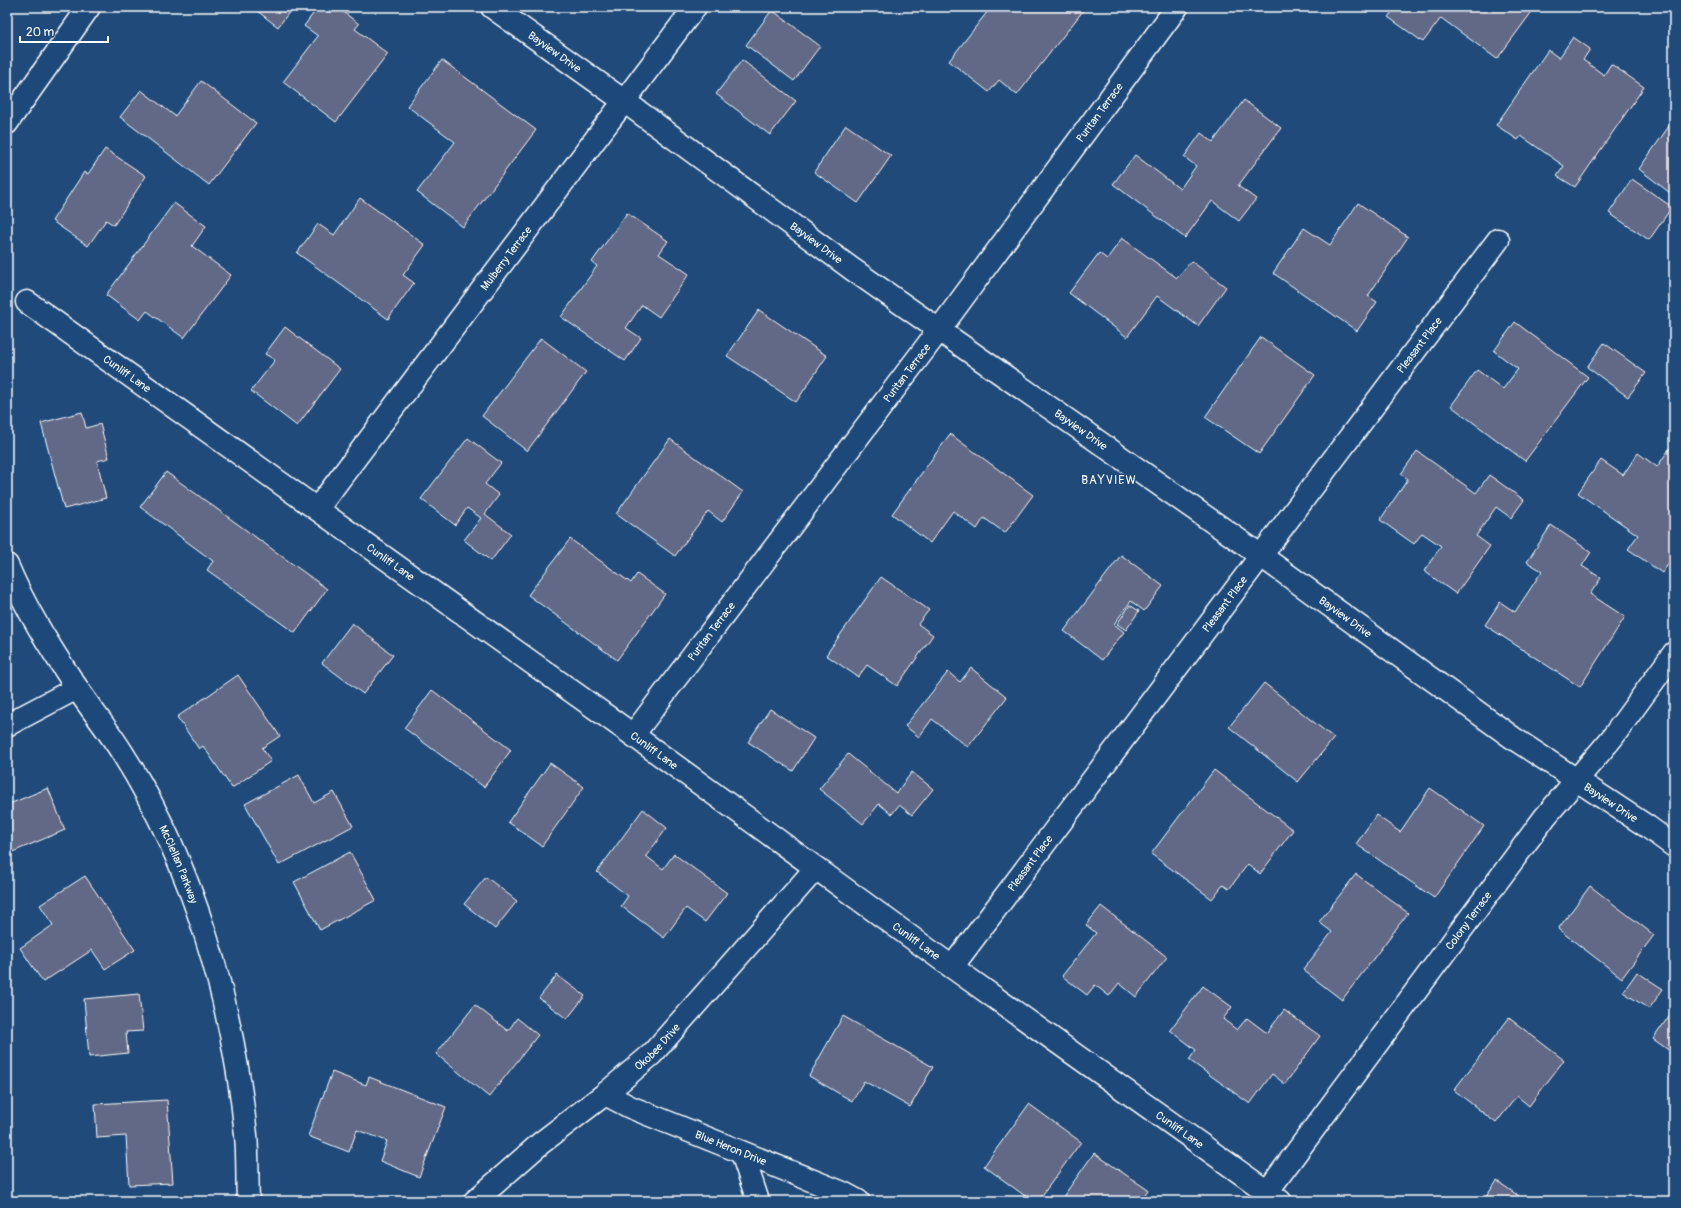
<svg xmlns="http://www.w3.org/2000/svg" width="1681" height="1208" font-family="Pangolin,sans-serif">
<style>
.building{fill:#626986;stroke:#fff}
.lines{fill:none;stroke-linecap:round;stroke-linejoin:round}
.street-casing{stroke:#fff;stroke-width:25}
.secondary-casing{stroke:#fff;stroke-width:25}
.street{stroke:#1f4a7a;stroke-width:22}
.secondary{stroke:#1f4a7a;stroke-width:22}
.labels{text-anchor:middle;stroke-width:3;stroke-linejoin:round;paint-order:stroke}
.street-label{font-size:11px;fill:#fff;stroke:#1f4a7a}
.neighbourhood-label{font-size:12px;letter-spacing:1px;fill:#fff;stroke:#1f4a7a}
</style>
<rect width="100%" height="100%" fill="#1f4a7a"/>
<filter id="ink" filterUnits="userSpaceOnUse"><feTurbulence type="fractalNoise" baseFrequency=".025" numOctaves="2"/><feDisplacementMap in="SourceGraphic" scale="8" xChannelSelector="R" yChannelSelector="G"/><feConvolveMatrix kernelMatrix="1 2 1 2 8 2 1 2 1" color-interpolation-filters="sRGB"/></filter>
<g filter="url(#ink)">
<path class="building" d="M 252,7 L 293,7 L 278,27 Z
M 318,7 L 337,7 L 359,24 L 355,29 L 388,54 L 336,122 L 283,82 L 318,36 L 304,26 Z
M 991,7 L 1086,7 L 1017,95 L 999,80 L 989,92 L 949,61 Z
M 1396,7 L 1523,7 L 1531,13 L 1497,59 L 1441,18 L 1423,42 L 1388,17 Z
M 772,10 L 820,46 L 794,81 L 746,45 Z
M 1573,37 L 1590,49 L 1583,60 L 1604,75 L 1611,64 L 1644,87 L 1575,187 L 1557,176 L 1564,166 L 1521,136 L 1518,140 L 1496,125 L 1548,50 L 1559,58 Z
M 442,60 L 536,130 L 463,227 L 417,192 L 455,142 L 407,106 Z
M 742,60 L 796,101 L 770,135 L 716,94 Z
M 201,81 L 256,123 L 209,185 L 120,117 L 141,90 L 175,116 Z
M 1244,100 L 1281,128 L 1238,186 L 1256,199 L 1239,221 L 1212,201 L 1185,238 L 1113,184 L 1135,155 L 1180,189 L 1196,166 L 1184,157 L 1201,133 L 1213,142 Z
M 1674,119 L 1674,196 L 1639,169 Z
M 846,125 L 891,156 L 858,203 L 814,172 Z
M 105,149 L 146,176 L 114,225 L 106,220 L 88,246 L 52,221 L 84,172 L 88,174 Z
M 1632,179 L 1672,207 L 1649,240 L 1609,213 Z
M 360,198 L 425,245 L 403,275 L 414,283 L 388,319 L 297,253 L 318,224 L 334,235 Z
M 174,203 L 206,226 L 192,246 L 231,275 L 184,338 L 147,311 L 140,320 L 106,295 Z
M 1358,203 L 1408,237 L 1368,296 L 1377,302 L 1357,331 L 1273,273 L 1304,228 L 1330,245 Z
M 627,213 L 668,241 L 659,254 L 689,274 L 659,317 L 642,305 L 626,328 L 641,338 L 625,361 L 561,317 L 597,266 L 592,262 Z
M 1122,238 L 1177,278 L 1191,261 L 1226,287 L 1198,326 L 1157,296 L 1127,337 L 1069,293 L 1099,253 L 1107,259 Z
M 759,310 L 827,356 L 796,402 L 727,356 Z
M 1515,322 L 1588,377 L 1525,461 L 1451,406 L 1477,370 L 1503,389 L 1518,369 L 1494,351 Z
M 285,327 L 340,369 L 297,426 L 251,391 L 275,360 L 265,354 Z
M 1261,337 L 1315,375 L 1259,454 L 1205,417 Z
M 541,338 L 586,372 L 527,451 L 482,416 Z
M 1604,343 L 1646,373 L 1628,397 L 1587,367 Z
M 82,412 L 86,428 L 100,424 L 109,458 L 97,461 L 106,498 L 64,509 L 41,423 Z
M 950,434 L 1033,495 L 1005,533 L 984,518 L 977,529 L 953,511 L 930,543 L 892,514 Z
M 468,438 L 501,463 L 485,484 L 499,495 L 485,514 L 511,534 L 491,561 L 464,540 L 481,518 L 467,508 L 455,525 L 421,499 Z
M 670,439 L 743,492 L 722,522 L 708,511 L 675,556 L 616,514 Z
M 1674,442 L 1674,556 L 1662,573 L 1628,549 L 1638,535 L 1578,493 L 1601,460 L 1623,475 L 1638,453 L 1657,467 Z
M 1417,451 L 1476,493 L 1489,475 L 1524,500 L 1511,518 L 1496,507 L 1476,536 L 1490,546 L 1456,594 L 1424,571 L 1441,546 L 1422,533 L 1414,544 L 1380,520 L 1408,479 L 1401,474 Z
M 166,472 L 327,589 L 295,633 L 207,570 L 213,561 L 140,507 Z
M 1551,525 L 1591,552 L 1582,566 L 1601,578 L 1590,594 L 1625,617 L 1580,687 L 1485,625 L 1500,602 L 1515,612 L 1542,571 L 1527,562 Z
M 570,539 L 631,583 L 637,574 L 665,594 L 617,660 L 528,595 Z
M 1121,555 L 1163,586 L 1144,611 L 1131,601 L 1114,624 L 1124,632 L 1102,660 L 1064,631 Z
M 881,577 L 929,610 L 918,624 L 933,635 L 897,686 L 867,665 L 858,677 L 826,655 Z
M 1130,605 L 1139,611 L 1126,630 L 1117,624 Z
M 352,623 L 393,655 L 363,694 L 322,663 Z
M 971,668 L 1007,697 L 968,747 L 932,719 L 919,737 L 905,726 L 948,672 L 960,682 Z
M 238,675 L 280,736 L 262,748 L 271,761 L 232,788 L 203,746 L 199,749 L 177,717 Z
M 1264,683 L 1334,738 L 1298,782 L 1229,727 Z
M 432,690 L 511,750 L 484,787 L 404,728 Z
M 770,709 L 814,738 L 793,771 L 748,742 Z
M 848,754 L 896,793 L 912,772 L 933,789 L 912,815 L 899,805 L 892,814 L 879,804 L 863,824 L 819,789 Z
M 550,763 L 584,787 L 542,846 L 508,822 Z
M 1214,770 L 1293,830 L 1260,874 L 1248,864 L 1229,889 L 1223,885 L 1212,899 L 1151,854 Z
M 299,775 L 314,803 L 334,792 L 353,826 L 279,865 L 245,804 Z
M 48,788 L 65,830 L 10,853 L 7,845 L 7,825 L 10,824 L 7,817 L 7,805 Z
M 1430,788 L 1484,826 L 1434,898 L 1356,844 L 1376,815 L 1400,832 Z
M 643,809 L 667,828 L 646,856 L 663,869 L 674,854 L 727,893 L 705,922 L 686,908 L 664,938 L 621,906 L 628,896 L 597,872 Z
M 350,852 L 376,900 L 320,930 L 294,882 Z
M 1356,874 L 1408,913 L 1342,1000 L 1303,970 L 1332,932 L 1319,922 Z
M 85,876 L 135,950 L 105,969 L 92,950 L 43,982 L 20,948 L 53,925 L 40,905 Z
M 486,877 L 517,901 L 495,929 L 464,904 Z
M 1590,886 L 1654,935 L 1622,978 L 1558,929 Z
M 1101,906 L 1167,957 L 1136,997 L 1119,983 L 1109,996 L 1095,985 L 1087,995 L 1062,976 L 1096,933 L 1086,925 Z
M 1637,972 L 1663,989 L 1649,1009 L 1623,992 Z
M 557,975 L 585,996 L 567,1019 L 539,998 Z
M 1203,986 L 1232,1007 L 1223,1019 L 1237,1030 L 1247,1018 L 1267,1033 L 1284,1010 L 1320,1036 L 1285,1084 L 1272,1074 L 1250,1104 L 1189,1060 L 1196,1050 L 1170,1030 Z
M 139,994 L 143,1031 L 126,1032 L 128,1053 L 89,1057 L 84,999 Z
M 475,1005 L 508,1031 L 517,1018 L 538,1035 L 489,1097 L 436,1054 Z
M 1674,1009 L 1674,1054 L 1653,1039 Z
M 843,1016 L 933,1067 L 910,1107 L 864,1081 L 852,1101 L 809,1076 Z
M 1509,1018 L 1564,1060 L 1529,1106 L 1517,1096 L 1496,1123 L 1454,1090 Z
M 332,1072 L 366,1085 L 369,1077 L 446,1107 L 419,1177 L 380,1161 L 387,1141 L 357,1130 L 349,1152 L 308,1136 Z
M 167,1100 L 173,1183 L 129,1185 L 126,1136 L 97,1138 L 95,1104 Z
M 1029,1104 L 1081,1142 L 1038,1201 L 1032,1201 L 984,1166 Z
M 1094,1153 L 1148,1190 L 1140,1201 L 1060,1201 Z
M 1497,1181 L 1526,1201 L 1483,1201 Z"/>
<g class="lines">
<defs>
<g id="street">
<path id="s1" d="M 492,7 L 624,101 L 852,269 L 1260,555 L 1513,738 L 1648,827 L 1674,846"/>
<path id="s2" d="M 27,302 L 633,735 L 952,967 L 1280,1201"/>
<path id="s3" d="M 317,509 L 695,7"/>
<path d="M 7,725 L 77,688"/>
<path id="s4" d="M 633,735 L 939,330 L 1177,7"/>
<path id="s5" d="M 952,967 L 1498,240"/>
<path id="s6" d="M 605,1094 L 630,1107 L 843,1193 L 858,1201"/>
<path d="M 742,1153 L 758,1201"/>
<path id="s7" d="M 1267,1192 L 1545,817 L 1612,738 L 1674,653"/>
<path id="s8" d="M 475,1201 L 541,1143 L 605,1094 L 652,1054 L 816,868"/>
</g>
<g id="secondary">
<path d="M 7,123 L 89,7"/>
<path id="s9" d="M 7,565 C 25,608 51,649 77,688 C 92,711 109,731 123,754 C 194,866 233,1004 246,1135 C 248,1157 247,1179 248,1201"/>
</g>
</defs>
<use href="#street" class="street-casing"/>
<use href="#secondary" class="secondary-casing"/>
<use href="#street" class="street"/>
<use href="#secondary" class="secondary"/>
</g>
</g>
<g class="labels">
<g class="street-label">
<text dy="4" stroke="none"><textPath href="#s1" startOffset="77">Bayview Drive</textPath></text>
<text dy="4" stroke="none"><textPath href="#s4" startOffset="778">Puritan Terrace</textPath></text>
<text dy="4" stroke="none"><textPath href="#s1" startOffset="401">Bayview Drive</textPath></text>
<text dy="4" stroke="none"><textPath href="#s3" startOffset="314">Mulberry Terrace</textPath></text>
<text dy="4" stroke="none"><textPath href="#s5" startOffset="778">Pleasant Place</textPath></text>
<text dy="4" stroke="none"><textPath href="#s4" startOffset="454">Puritan Terrace</textPath></text>
<text dy="4" stroke="none"><textPath href="#s2" startOffset="123">Cunliff Lane</textPath></text>
<text dy="4" stroke="none"><textPath href="#s1" startOffset="725">Bayview Drive</textPath></text>
<text dy="4" stroke="none"><textPath href="#s2" startOffset="447">Cunliff Lane</textPath></text>
<text dy="4" stroke="none"><textPath href="#s5" startOffset="454">Pleasant Place</textPath></text>
<text dy="4" stroke="none"><textPath href="#s1" startOffset="1049">Bayview Drive</textPath></text>
<text dy="4" stroke="none"><textPath href="#s4" startOffset="130">Puritan Terrace</textPath></text>
<text dy="4" stroke="none"><textPath href="#s2" startOffset="771">Cunliff Lane</textPath></text>
<text dy="4" stroke="none"><textPath href="#s1" startOffset="1373">Bayview Drive</textPath></text>
<text dy="4" stroke="none"><textPath href="#s5" startOffset="130">Pleasant Place</textPath></text>
<text dy="4" stroke="none"><textPath href="#s9" startOffset="346">McClellan Parkway</textPath></text>
<text dy="4" stroke="none"><textPath href="#s7" startOffset="338">Colony Terrace</textPath></text>
<text dy="4" stroke="none"><textPath href="#s2" startOffset="1095">Cunliff Lane</textPath></text>
<text dy="4" stroke="none"><textPath href="#s8" startOffset="239">Okobee Drive</textPath></text>
<text dy="4" stroke="none"><textPath href="#s2" startOffset="1419">Cunliff Lane</textPath></text>
<text dy="4" stroke="none"><textPath href="#s6" startOffset="137">Blue Heron Drive</textPath></text>
</g>
<g class="neighbourhood-label">
<text x="1109" y="484">BAYVIEW</text>
</g>
</g>
<rect width="1681" height="1208" fill="none" stroke="#1f4a7a" stroke-width="24"/>
<rect x="12" y="12" width="1657" height="1184" fill="none" stroke="#fff" stroke-width="1.5" filter="url(#ink)"/>
<path d="M20 36v6h88v-6" fill="none" stroke="#ffffff" stroke-width="2"/>
<text x="26" y="36" font-size="12" fill="#ffffff" stroke="#1f4a7a" stroke-width="3" paint-order="stroke">20 m</text>
</svg>
